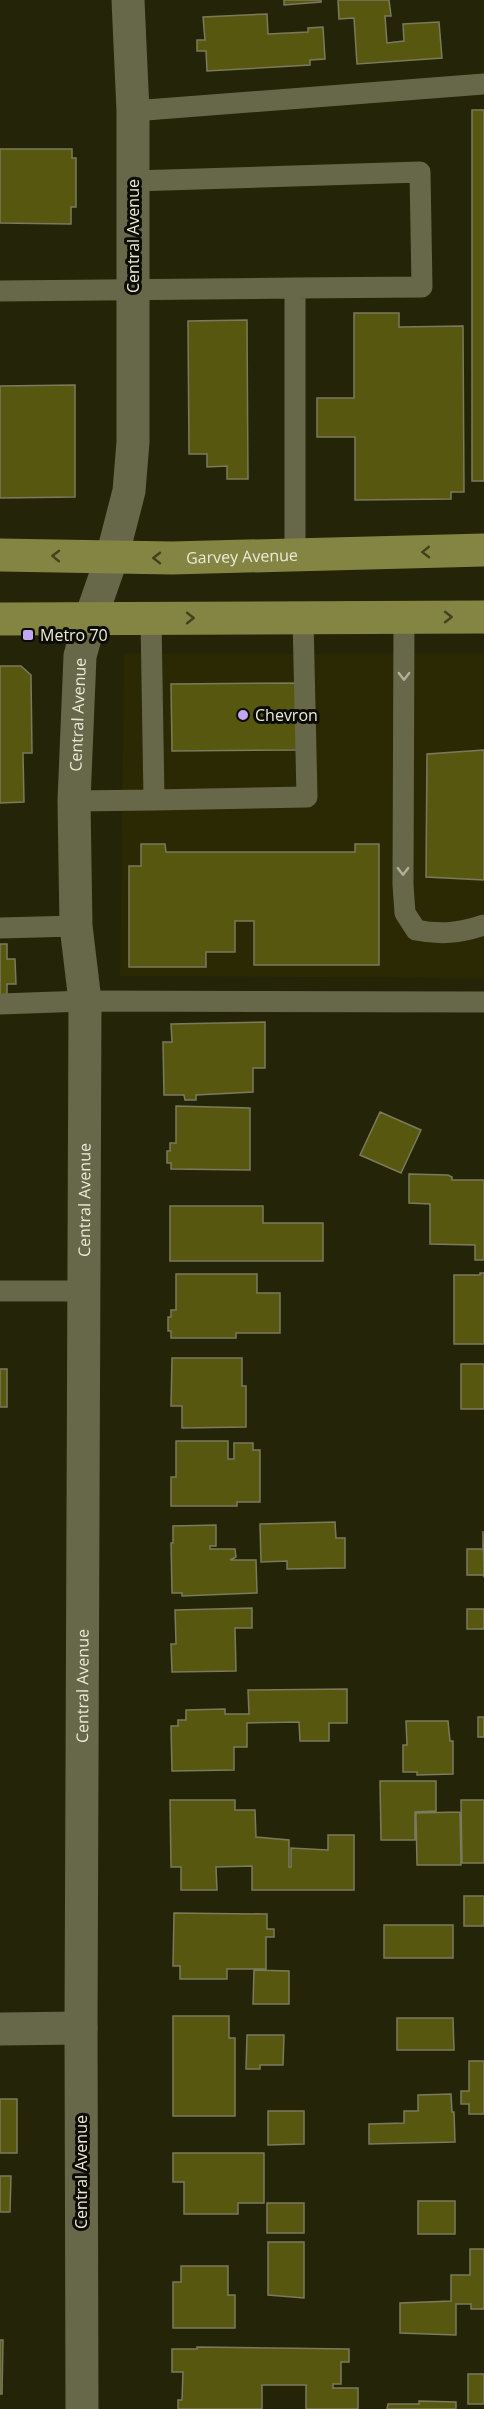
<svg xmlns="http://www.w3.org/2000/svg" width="484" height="2409" font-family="'Open Sans',sans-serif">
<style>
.built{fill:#2a2904}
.building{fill:#585710;stroke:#7a7a5c;stroke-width:1.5}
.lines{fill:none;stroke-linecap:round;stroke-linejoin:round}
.service{stroke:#67674a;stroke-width:21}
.minor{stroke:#67674a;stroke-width:33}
.tertiary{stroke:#67674a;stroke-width:33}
.primary{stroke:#848443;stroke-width:33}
.oneway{stroke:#424220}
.oneway2{stroke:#afb099}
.poi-dot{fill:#c0a8f3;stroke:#0c0c03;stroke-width:2}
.labels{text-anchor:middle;stroke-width:6;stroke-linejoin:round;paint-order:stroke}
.street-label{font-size:16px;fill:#eaebda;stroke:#0c0c03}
.poi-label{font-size:16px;fill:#eaebda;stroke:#0c0c03;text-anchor:start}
</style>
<rect width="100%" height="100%" fill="#242408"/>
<path class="built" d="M 124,654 L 484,654 L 484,978 L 120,976 Z"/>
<path class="building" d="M 284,0 L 321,0 L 321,2 L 284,5 Z
M 338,0 L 389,0 L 391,16 L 385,16 L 387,43 L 404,41 L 403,24 L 439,22 L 442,58 L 357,64 L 354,18 L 339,19 Z
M 267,14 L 268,34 L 308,32 L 308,28 L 323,27 L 325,59 L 310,60 L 310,65 L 207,71 L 206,51 L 197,51 L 197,40 L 205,40 L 203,17 Z
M 472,110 L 484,110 L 484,481 L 472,481 Z
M 0,149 L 72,149 L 72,158 L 76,158 L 76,207 L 71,207 L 71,224 L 0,223 Z
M 354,313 L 399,313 L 399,327 L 463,326 L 464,492 L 451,492 L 451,499 L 355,500 L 355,437 L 317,437 L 317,398 L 354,398 Z
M 247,320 L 248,479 L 227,479 L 227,466 L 207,467 L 207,454 L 189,454 L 188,321 Z
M 75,385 L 75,497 L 0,498 L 0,386 Z
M 0,666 L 21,666 L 31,675 L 32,753 L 23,753 L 24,802 L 0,803 Z
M 297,683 L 297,750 L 172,751 L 171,684 Z
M 484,750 L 484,880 L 426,877 L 427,754 Z
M 141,844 L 165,844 L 166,852 L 355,852 L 355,844 L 379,844 L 379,965 L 254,965 L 254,921 L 235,921 L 235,952 L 206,952 L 206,967 L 129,967 L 129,866 L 141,866 Z
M 0,944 L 7,944 L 7,959 L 15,959 L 16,984 L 7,984 L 7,998 L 0,998 Z
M 265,1022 L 265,1068 L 253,1068 L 253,1092 L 196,1095 L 196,1100 L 185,1100 L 184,1095 L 164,1095 L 163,1042 L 172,1042 L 171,1024 Z
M 176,1106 L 250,1108 L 250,1170 L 171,1169 L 171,1163 L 167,1163 L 167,1151 L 170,1151 L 170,1143 L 176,1143 Z
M 380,1112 L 421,1130 L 401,1173 L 360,1155 Z
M 409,1174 L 448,1175 L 452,1177 L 452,1180 L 484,1180 L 484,1260 L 475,1260 L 475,1245 L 430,1244 L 430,1204 L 409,1203 Z
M 170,1206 L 263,1206 L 263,1223 L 323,1223 L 323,1261 L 170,1261 Z
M 480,1273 L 484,1273 L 484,1344 L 454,1344 L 454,1275 L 480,1275 Z
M 176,1274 L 257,1274 L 257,1293 L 280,1293 L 280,1333 L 236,1333 L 236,1338 L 171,1338 L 171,1331 L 168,1331 L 168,1317 L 171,1317 L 171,1310 L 176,1310 Z
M 172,1358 L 242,1358 L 242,1386 L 246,1386 L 246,1427 L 182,1428 L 182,1406 L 171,1406 Z
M 461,1364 L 484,1364 L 484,1409 L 461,1409 Z
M 0,1369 L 7,1369 L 7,1407 L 0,1407 Z
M 176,1441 L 228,1441 L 228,1459 L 234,1459 L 234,1443 L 253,1443 L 253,1450 L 260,1450 L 260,1502 L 237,1502 L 237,1506 L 171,1506 L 171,1477 L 176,1477 Z
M 335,1522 L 336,1538 L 345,1538 L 345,1568 L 287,1569 L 287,1561 L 261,1562 L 260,1524 Z
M 216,1525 L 216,1546 L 210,1546 L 210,1549 L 235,1549 L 236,1557 L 230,1560 L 256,1560 L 257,1593 L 182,1596 L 182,1593 L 172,1593 L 171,1543 L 173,1543 L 173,1526 Z
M 483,1531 L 484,1577 L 483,1575 L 467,1575 L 467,1549 L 483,1549 Z
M 252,1608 L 252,1628 L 235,1628 L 236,1671 L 172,1672 L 171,1644 L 176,1644 L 175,1610 Z
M 467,1609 L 484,1609 L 484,1629 L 467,1629 Z
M 347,1689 L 347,1723 L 329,1723 L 329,1741 L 300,1741 L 299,1722 L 247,1723 L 247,1747 L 234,1747 L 234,1770 L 172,1771 L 171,1726 L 178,1726 L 178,1720 L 186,1720 L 186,1710 L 225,1709 L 225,1714 L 249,1714 L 248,1690 Z
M 478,1717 L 484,1717 L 484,1737 L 478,1737 Z
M 406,1721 L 448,1721 L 450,1741 L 453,1741 L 453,1774 L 417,1775 L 417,1772 L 403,1772 L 403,1745 L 407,1745 Z
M 380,1781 L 436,1781 L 436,1811 L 415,1812 L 415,1840 L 381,1840 Z
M 170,1800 L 235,1800 L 235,1810 L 255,1810 L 256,1837 L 289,1840 L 289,1867 L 291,1867 L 291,1848 L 328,1850 L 328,1835 L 354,1835 L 354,1890 L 252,1890 L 252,1866 L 216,1867 L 217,1890 L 181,1890 L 181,1867 L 171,1867 Z
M 461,1800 L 484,1800 L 484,1863 L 462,1863 Z
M 460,1812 L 461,1865 L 417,1865 L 416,1813 Z
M 464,1896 L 484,1896 L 484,1926 L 464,1926 Z
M 174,1913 L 267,1914 L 267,1929 L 274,1929 L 274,1937 L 266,1937 L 266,1969 L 227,1969 L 227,1979 L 180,1979 L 180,1966 L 173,1966 Z
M 384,1925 L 453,1925 L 453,1958 L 384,1958 Z
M 254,1970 L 289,1971 L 289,2004 L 253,2004 Z
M 173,2016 L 229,2016 L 229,2038 L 235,2038 L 235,2116 L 173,2116 Z
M 397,2018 L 453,2018 L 454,2050 L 397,2050 Z
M 247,2035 L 284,2035 L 283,2065 L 260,2065 L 260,2069 L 246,2069 Z
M 469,2061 L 484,2061 L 484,2114 L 469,2114 L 469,2104 L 461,2104 L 461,2091 L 469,2091 Z
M 451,2094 L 452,2112 L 454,2112 L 455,2142 L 369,2144 L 369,2124 L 404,2123 L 404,2111 L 418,2111 L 418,2095 Z
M 0,2099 L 17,2099 L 17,2153 L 0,2153 Z
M 268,2111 L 304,2111 L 304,2144 L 268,2145 Z
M 173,2153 L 264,2153 L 264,2203 L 238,2203 L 238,2214 L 184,2214 L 184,2182 L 173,2182 Z
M 0,2176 L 11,2176 L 10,2212 L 0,2212 Z
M 418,2201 L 455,2201 L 455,2234 L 418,2234 Z
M 267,2203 L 304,2203 L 304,2233 L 267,2233 Z
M 268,2242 L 304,2242 L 304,2298 L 268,2295 Z
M 470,2249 L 484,2249 L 484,2309 L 471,2309 L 471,2304 L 456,2304 L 456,2335 L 400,2333 L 400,2303 L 451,2301 L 451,2275 L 470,2275 Z
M 181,2266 L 228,2266 L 228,2295 L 235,2295 L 235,2328 L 173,2328 L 173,2282 L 181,2282 Z
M 0,2340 L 3,2340 L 2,2394 L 0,2394 Z
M 197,2347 L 349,2349 L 349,2362 L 341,2362 L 341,2384 L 333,2384 L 333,2388 L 358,2388 L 358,2409 L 306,2409 L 306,2385 L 262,2385 L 262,2409 L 178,2409 L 178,2400 L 182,2400 L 183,2372 L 172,2372 L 172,2349 L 197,2349 Z
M 468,2374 L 484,2374 L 484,2404 L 468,2404 Z
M 419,2401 L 456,2402 L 456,2409 L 387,2409 L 388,2404 L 419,2404 Z"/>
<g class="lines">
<path class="service" d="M 133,111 L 484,84
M 133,181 L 420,172 L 422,287 L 295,288 L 295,555
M 0,291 L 295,288
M 404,617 L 403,885 L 405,913 L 416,930 C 441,935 460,933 484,925
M 151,619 L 154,800 L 307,797 L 303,618
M 74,801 L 154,800
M 0,928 L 76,926
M 0,1004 L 85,1001 L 484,1002
M 0,1291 L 85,1291"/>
<path class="minor" d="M 90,620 L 112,557 L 129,491 L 133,442 L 133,111 L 128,0
M 0,2029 L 81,2028"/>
<path class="tertiary" id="s1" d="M 82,2409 L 81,2028 L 85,1001 L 76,926 L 74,801 L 80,656 L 90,620"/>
<g class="primary">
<path id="s2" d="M 0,555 L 172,558 L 484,550"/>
<path d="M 0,619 L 484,617"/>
</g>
</g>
<defs><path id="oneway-chevron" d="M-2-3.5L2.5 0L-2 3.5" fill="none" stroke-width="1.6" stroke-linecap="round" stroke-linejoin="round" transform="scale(1.5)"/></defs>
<g class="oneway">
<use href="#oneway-chevron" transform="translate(426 552) rotate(179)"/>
<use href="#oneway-chevron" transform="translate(56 556) rotate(-179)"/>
<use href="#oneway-chevron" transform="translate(157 558) rotate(-180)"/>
<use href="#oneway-chevron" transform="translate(448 617)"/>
<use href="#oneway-chevron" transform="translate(190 618)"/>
</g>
<g class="oneway2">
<use href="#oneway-chevron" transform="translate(404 676) rotate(90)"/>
<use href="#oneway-chevron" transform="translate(403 871) rotate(90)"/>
</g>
<g class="poi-dot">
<rect x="22" y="629" width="12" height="12" rx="3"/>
<circle cx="243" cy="715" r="6"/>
</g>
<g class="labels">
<g class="street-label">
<text transform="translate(133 236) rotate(-90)" y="6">Central Avenue</text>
<text dy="6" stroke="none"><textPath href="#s2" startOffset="242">Garvey Avenue</textPath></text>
<text dy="6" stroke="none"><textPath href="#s1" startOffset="1695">Central Avenue</textPath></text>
<text dy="6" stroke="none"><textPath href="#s1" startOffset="1209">Central Avenue</textPath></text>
<text dy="6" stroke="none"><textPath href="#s1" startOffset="723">Central Avenue</textPath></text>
<text transform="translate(81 2172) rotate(-90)" y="6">Central Avenue</text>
</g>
<g class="poi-label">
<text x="40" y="641">Metro 70</text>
<text x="255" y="721">Chevron</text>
</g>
</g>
</svg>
